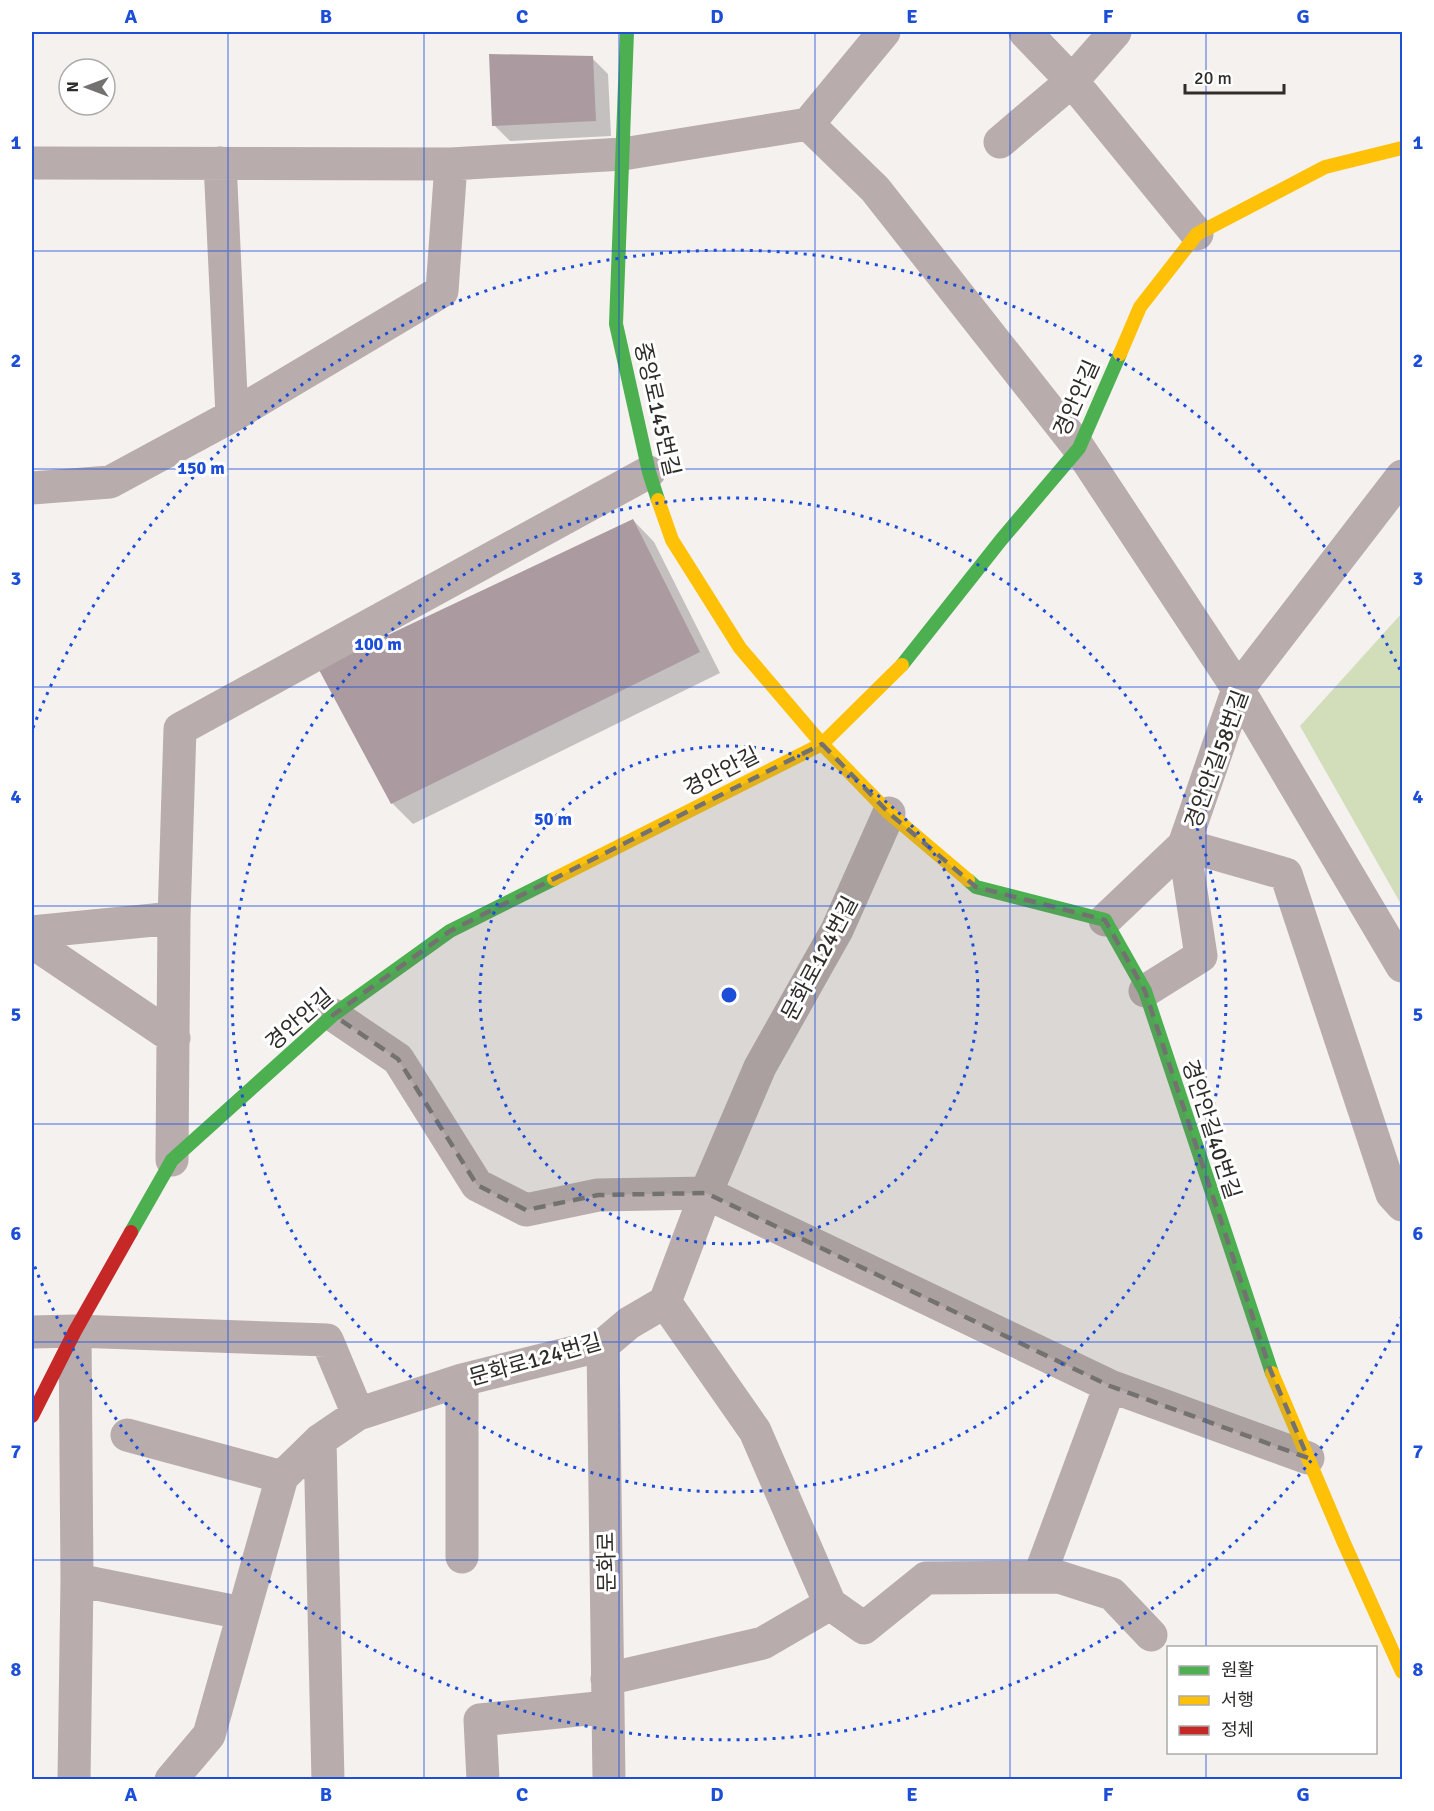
<svg xmlns="http://www.w3.org/2000/svg" width="1434" height="1811" font-family="Signika,'Noto Sans KR',sans-serif">
<style>
.green{fill:#d2deb9}
.shadow{fill:#0003}
.building{fill:#ab9ba0}
.lines{fill:none;stroke-linecap:round;stroke-linejoin:round}
.street{stroke:#b8acac;stroke-width:33}
.fast{stroke:#4caf50;stroke-width:14}
.slow{stroke:#ffc107;stroke-width:14}
.jam{stroke:#c62828;stroke-width:14}
.marked{fill:#737270;fill-opacity:0.2;stroke:#737270;stroke-width:4.5;stroke-dasharray:12 8;stroke-linejoin:round}
.grid{fill:none;stroke:#1d4ed8;stroke-width:1.5;stroke-opacity:0.55}
.ring{fill:none;stroke:#1d4ed8;stroke-width:3;stroke-dasharray:3 6}
.labels{text-anchor:middle;stroke-width:6;stroke-linejoin:round;paint-order:stroke}
.street-label{font-size:22px;fill:#2e2d2b;stroke:#fff}
.centre{fill:#1d4ed8;stroke:#fff;stroke-width:3}
.ring-label{font-size:18px;text-anchor:middle;font-weight:bold;fill:#1d4ed8;stroke:#fff;stroke-width:6;stroke-linejoin:round;paint-order:stroke}
.neatline{fill:none;stroke:#1d4ed8;stroke-width:2}
.grid-label{font-size:20px;text-anchor:middle;font-weight:bold;fill:#1d4ed8}
</style>
<rect width="100%" height="100%" fill="#f4f1ef"/>
<path class="green" d="M 1402,613 L 1402,906 L 1300,726 Z"/>
<path class="shadow" d="M 592,58 L 608,74 L 611,136 L 510,141 L 494,125 Z
M 633,520 L 654,542 L 720,673 L 413,824 L 392,803 Z"/>
<path class="building" d="M 489,54 L 593,56 L 596,121 L 492,126 Z
M 633,519 L 700,652 L 391,804 L 318,668 Z"/>
<g class="lines">
<path class="street" d="M 1025,32 L 1072,81 L 1197,234
M 808,124 L 884,32
M 1000,142 L 1072,81 L 1115,32
M 32,163 L 451,164 L 623,154 L 808,124 L 875,189 L 1079,448 L 1238,689 L 1402,966
M 220,163 L 232,416
M 32,488 L 110,482 L 232,416 L 442,291 L 451,164
M 1105,920 L 1184,845 L 1286,874 L 1392,1194 L 1402,1205
M 32,932 L 174,918
M 32,942 L 174,1038
M 1145,991 L 1201,956 L 1184,845 L 1238,689 L 1402,476
M 333,1015 L 398,1059 L 477,1185 L 526,1210 L 598,1195 L 706,1193 L 1110,1386 L 1308,1458
M 172,1160 L 174,918 L 180,729 L 649,472
M 32,1332 L 75,1331 L 327,1340 L 358,1414
M 603,1345 L 609,1780
M 462,1380 L 462,1557
M 127,1435 L 282,1477
M 320,1440 L 328,1780
M 1039,1577 L 1110,1386
M 77,1580 L 242,1613
M 830,1604 L 864,1628 L 926,1578 L 1059,1577 L 1112,1594 L 1151,1635
M 607,1679 L 763,1643 L 830,1604 L 755,1431 L 665,1302
M 74,1780 L 77,1580 L 75,1331
M 171,1780 L 209,1735 L 282,1477 L 320,1440 L 358,1414 L 462,1380 L 603,1345 L 629,1323 L 665,1302 L 706,1193 L 760,1067 L 837,930 L 889,813
M 483,1780 L 480,1720 L 607,1707"/>
<path class="fast" d="M 627,32 L 616,324 L 649,472 L 658,500
M 902,665 L 1001,540 L 1079,448 L 1120,354
M 968,880 L 976,887 L 1105,920 L 1145,991 L 1272,1373
M 131,1232 L 172,1160 L 333,1015 L 450,931 L 554,879"/>
<path class="slow" d="M 1120,354 L 1140,307 L 1197,234 L 1325,167 L 1402,148
M 658,500 L 672,540 L 740,648 L 822,744 L 889,813 L 968,880
M 554,879 L 822,744 L 902,665
M 1272,1373 L 1344,1543 L 1402,1672"/>
<path class="jam" d="M 32,1416 L 75,1331 L 131,1232"/>
</g>
<path class="marked" d="M 822,744 L 889,813 L 976,887 L 1105,920 L 1145,991 L 1270,1369 L 1308,1458 L 1110,1386 L 706,1193 L 598,1195 L 526,1210 L 477,1185 L 398,1059 L 333,1015 L 450,931 Z"/>
<path class="grid" d="M 228,32 L 228,1780M 424,32 L 424,1780M 619,32 L 619,1780M 815,32 L 815,1780M 1010,32 L 1010,1780M 1206,32 L 1206,1648M 32,251 L 1402,251M 32,469 L 1402,469M 32,687 L 1402,687M 32,906 L 1402,906M 32,1124 L 1402,1124M 32,1342 L 1402,1342M 32,1560 L 1402,1560M 1206,1752 L 1206,1780"/>
<g class="ring">
<circle cx="729" cy="995" r="249"/>
<circle cx="729" cy="995" r="497"/>
<path d="M1402 1316A746 746 0 0 1 33 1262M33 728A746 746 0 0 1 1402 674"/>
</g>
<g class="labels">
<g class="street-label">
<text transform="translate(1076 398) rotate(-66)" y="8">경안안길</text>
<text transform="translate(658 409) rotate(77)" y="8">중앙로145번길</text>
<text transform="translate(1216 759) rotate(-70)" y="8">경안안길58번길</text>
<text transform="translate(721 771) rotate(-27)" y="8">경안안길</text>
<text transform="translate(819 958) rotate(-62)" y="8">문화로124번길</text>
<text transform="translate(299 1019) rotate(-41)" y="8">경안안길</text>
<text transform="translate(1212 1129) rotate(72)" y="8">경안안길40번길</text>
<text transform="translate(535 1359) rotate(-16)" y="8">문화로124번길</text>
<text transform="translate(606 1562) rotate(-91)" y="8">문화로</text>
</g>
</g>
<circle cx="729" cy="995" r="9" class="centre"/>
<g class="ring-label">
<text x="201" y="474">150 m</text>
<text x="378" y="650">100 m</text>
<text x="553" y="825">50 m</text>
</g>
<rect width="1434" height="1811" fill="none" stroke="#ffffff" stroke-width="66"/>
<rect x="1167" y="1646" width="210" height="108" fill="#ffffff" stroke="#ababaa" stroke-width="1.5"/>
<rect x="1179" y="1666" width="30" height="9" fill="#4caf50" stroke="#ababaa" stroke-width="1.5"/>
<text x="1221" y="1676" font-size="18" fill="#2e2d2b">원활</text>
<rect x="1179" y="1696" width="30" height="9" fill="#ffc107" stroke="#ababaa" stroke-width="1.5"/>
<text x="1221" y="1706" font-size="18" fill="#2e2d2b">서행</text>
<rect x="1179" y="1726" width="30" height="9" fill="#c62828" stroke="#ababaa" stroke-width="1.5"/>
<text x="1221" y="1736" font-size="18" fill="#2e2d2b">정체</text>
<g transform="translate(87 87) rotate(270)"><circle r="28" fill="#ffffff" stroke="#ababaa" stroke-width="1.5"/>
<path d="M0-4.5L10 22L0 15L-10 22Z" fill="#737270"/>
<text y="-9" font-size="16" font-weight="bold" text-anchor="middle" fill="#2e2d2b">N</text>
</g>
<path d="M1185 84v9h99v-9" fill="none" stroke="#2e2d2b" stroke-width="3"/>
<text x="1194" y="84" font-size="18" fill="#2e2d2b" stroke="#ffffff" stroke-width="4.5" paint-order="stroke">20 m</text>
<rect x="33" y="33" width="1368" height="1745" class="neatline"/>
<g class="grid-label">
<text x="131" y="23">A</text>
<text x="326" y="23">B</text>
<text x="522" y="23">C</text>
<text x="717" y="23">D</text>
<text x="912" y="23">E</text>
<text x="1108" y="23">F</text>
<text x="1303" y="23">G</text>
<text x="16" y="149">1</text>
<text x="1418" y="149">1</text>
<text x="16" y="367">2</text>
<text x="1418" y="367">2</text>
<text x="16" y="585">3</text>
<text x="1418" y="585">3</text>
<text x="16" y="803">4</text>
<text x="1418" y="803">4</text>
<text x="16" y="1021">5</text>
<text x="1418" y="1021">5</text>
<text x="16" y="1240">6</text>
<text x="1418" y="1240">6</text>
<text x="16" y="1458">7</text>
<text x="1418" y="1458">7</text>
<text x="16" y="1676">8</text>
<text x="1418" y="1676">8</text>
<text x="131" y="1801">A</text>
<text x="326" y="1801">B</text>
<text x="522" y="1801">C</text>
<text x="717" y="1801">D</text>
<text x="912" y="1801">E</text>
<text x="1108" y="1801">F</text>
<text x="1303" y="1801">G</text>
</g>
</svg>
